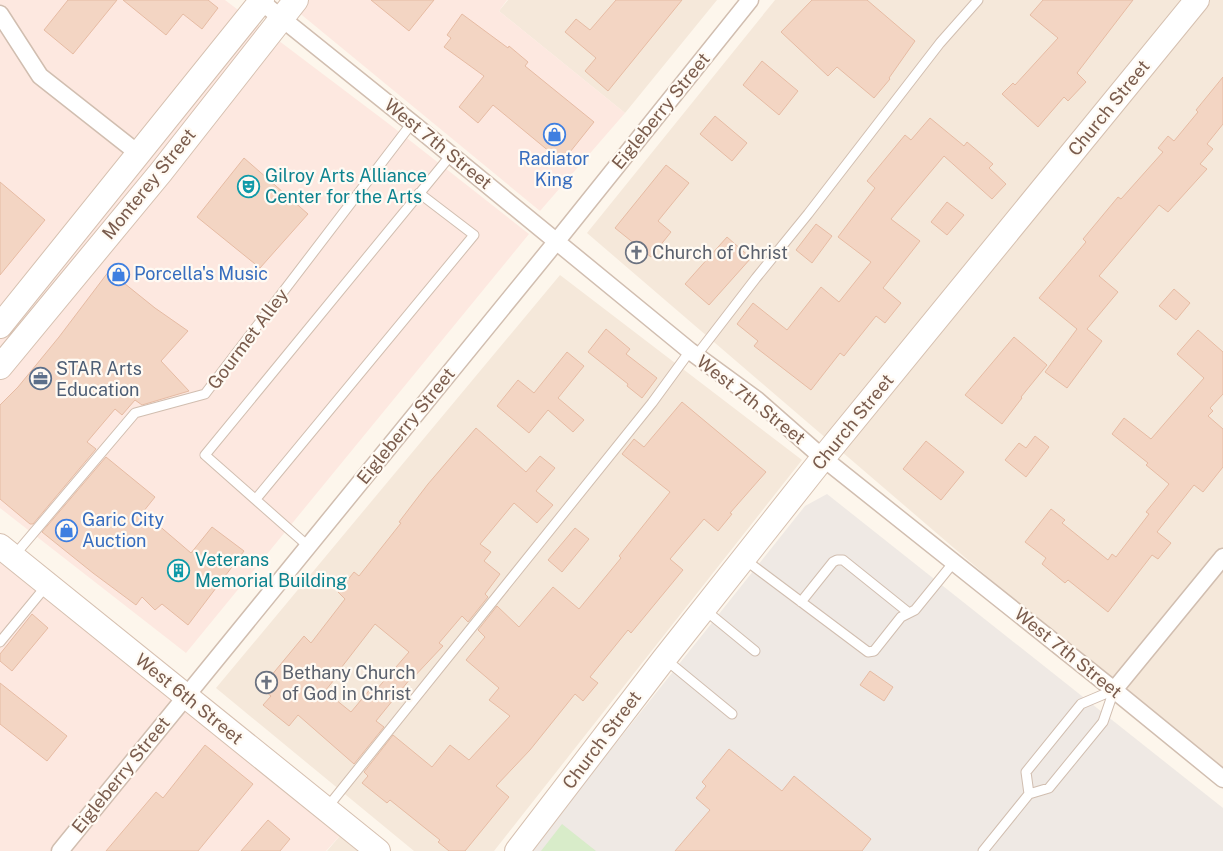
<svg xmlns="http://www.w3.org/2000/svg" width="1223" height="851" font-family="'Public Sans',sans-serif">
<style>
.residential{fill:#f5e8da}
.commercial{fill:#fde8e0}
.industrial{fill:#efe9e4}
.green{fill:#d8ecc9}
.building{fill:#f3d5c3;stroke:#e6bba3;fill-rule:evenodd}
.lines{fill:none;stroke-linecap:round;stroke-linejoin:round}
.lane-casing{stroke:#d1beb0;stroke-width:11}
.street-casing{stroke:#d1beb0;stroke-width:19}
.secondary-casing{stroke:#d6c0b0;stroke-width:26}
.lane{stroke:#fff;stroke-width:9}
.street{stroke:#fff;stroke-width:16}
.secondary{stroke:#fff;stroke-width:24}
.labels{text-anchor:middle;stroke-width:4.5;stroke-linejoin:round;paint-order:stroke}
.street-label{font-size:18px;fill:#7a5c4d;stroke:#fffaf3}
.shop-label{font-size:18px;fill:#366cbe;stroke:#fffaf3;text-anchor:start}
.culture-label{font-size:18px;fill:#0d838f;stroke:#fffaf3;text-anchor:start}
.worship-label{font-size:18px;fill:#5b616d;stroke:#fffaf3;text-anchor:start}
.service-label{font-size:18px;fill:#4e5e75;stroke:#fffaf3;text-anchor:start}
</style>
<rect width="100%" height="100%" fill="#fdf6ec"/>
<path class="residential" d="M 508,0 L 717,0 L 625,113 L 499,11 Z
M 775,0 L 1223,0 L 1223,779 L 587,233 Z
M 560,275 L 802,460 L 494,851 L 414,851 L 216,688 Z
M 344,831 L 369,851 L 327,851 Z"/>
<path class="commercial" d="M 0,0 L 225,0 L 389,124 L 529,234 L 186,653 L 0,508 Z
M 306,0 L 507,0 L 499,11 L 625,113 L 540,211 L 297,11 Z
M 0,561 L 162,687 L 344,831 L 326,851 L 0,851 Z"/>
<path class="industrial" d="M 827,494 L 1223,808 L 1223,851 L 530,851 L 805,506 Z"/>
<path class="green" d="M 562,824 L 596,851 L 541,851 Z"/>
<path class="building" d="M 68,0 L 117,0 L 73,54 L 44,30 Z
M 123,0 L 208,0 L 218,8 L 202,29 L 183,14 L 166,35 Z
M 371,0 L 434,0 L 409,31 Z
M 616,0 L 682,0 L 608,91 L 585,71 L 596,58 L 565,32 L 576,19 L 590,30 Z
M 812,0 L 867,0 L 915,41 L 889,78 L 890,79 L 874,98 L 837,67 L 828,76 L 781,32 Z
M 1043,0 L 1133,0 L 1077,73 L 1086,82 L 1068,101 L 1064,97 L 1038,127 L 1002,94 L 1013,83 L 1015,85 L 1058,38 L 1030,15 Z
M 462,14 L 508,48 L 509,46 L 528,62 L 525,66 L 594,122 L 562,162 L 493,105 L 478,123 L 459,107 L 484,76 L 444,47 L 451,38 L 447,35 Z
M 762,61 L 798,91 L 779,115 L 743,85 Z
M 1223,77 L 1223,124 L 1207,144 L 1213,149 L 1200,164 L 1207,169 L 1168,212 L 1159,205 L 1099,276 L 1118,292 L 1087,329 L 1102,341 L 1067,388 L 1045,372 L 1077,329 L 1039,298 L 1086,242 L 1083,239 L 1118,197 L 1121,199 L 1163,152 L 1158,148 L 1168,136 L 1174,141 L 1198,112 L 1196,110 Z
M 715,116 L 747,143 L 732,161 L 700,134 Z
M 930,118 L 964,146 L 967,142 L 993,164 L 989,168 L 1006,184 L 992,199 L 944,156 L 891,219 L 920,241 L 883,288 L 901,303 L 885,323 L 876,316 L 844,356 L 840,353 L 811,390 L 754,346 L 758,341 L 737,324 L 753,303 L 787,330 L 821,287 L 839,302 L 871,262 L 838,237 L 875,188 L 867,181 L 905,135 L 911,140 Z
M 244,158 L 308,214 L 260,268 L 197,217 Z
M 666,165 L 689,183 L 658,221 L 671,232 L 651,257 L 615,228 Z
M 0,182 L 45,220 L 0,275 Z
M 947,202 L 964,215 L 947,235 L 931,222 Z
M 816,224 L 832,236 L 812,263 L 796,250 Z
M 727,237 L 751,258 L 709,305 L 685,284 Z
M 109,271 L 155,308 L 188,331 L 161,361 L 189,391 L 142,405 L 135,400 L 122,415 L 115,409 L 87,442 L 96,449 L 33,524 L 30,524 L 0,499 L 0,405 L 18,387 L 59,337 Z
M 1174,289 L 1190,303 L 1176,320 L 1159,306 Z
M 606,329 L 630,349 L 626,354 L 657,378 L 642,398 L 627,386 L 628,384 L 588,352 Z
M 1198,330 L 1223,352 L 1223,394 L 1210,408 L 1213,411 L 1208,416 L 1223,429 L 1223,467 L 1203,492 L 1194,485 L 1157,532 L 1171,543 L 1158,559 L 1152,555 L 1108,612 L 1068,580 L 1065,583 L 1042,564 L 1046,558 L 1025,542 L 1051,509 L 1065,520 L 1062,523 L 1108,560 L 1112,554 L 1116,557 L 1149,514 L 1146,512 L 1169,484 L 1146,465 L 1148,463 L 1112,434 L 1124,418 L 1151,439 L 1204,378 L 1177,354 Z
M 1014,337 L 1047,365 L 1021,397 L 1022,398 L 1002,424 L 965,395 Z
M 567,352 L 584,366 L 558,398 L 584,420 L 573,432 L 548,410 L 529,433 L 497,406 L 518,380 L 534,393 Z
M 682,402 L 766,472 L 730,513 L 732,514 L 718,531 L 704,519 L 670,559 L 683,570 L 631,633 L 628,630 L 590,677 L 598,683 L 583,701 L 575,694 L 530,750 L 496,786 L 509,797 L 465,851 L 449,851 L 438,842 L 440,840 L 390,800 L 387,803 L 362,783 L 368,776 L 364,772 L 393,735 L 432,767 L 450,745 L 469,760 L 510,716 L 489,700 L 499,688 L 466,660 L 485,637 L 478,630 L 497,606 L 519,627 L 553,587 L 579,609 L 621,558 L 619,556 L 670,492 L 622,454 L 634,439 L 644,447 Z
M 476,428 L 526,472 L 540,456 L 555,468 L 536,491 L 553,505 L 537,523 L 514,503 L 480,544 L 491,552 L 484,561 L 500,574 L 485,594 L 488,597 L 468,622 L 462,616 L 439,643 L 443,646 L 411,680 L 410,679 L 376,721 L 384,727 L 354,764 L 298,715 L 289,726 L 263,705 L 271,696 L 261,688 L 304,636 L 311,643 L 345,599 L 338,592 L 354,572 L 359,576 L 401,523 L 399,522 L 428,484 ZM 375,624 L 409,652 L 376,690 L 372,687 L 351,712 L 325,691 L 343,669 L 341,668 Z
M 1035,436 L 1049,447 L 1026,477 L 1005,460 L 1019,443 L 1026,448 Z
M 926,441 L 964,472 L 941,500 L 903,469 Z
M 106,457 L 155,497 L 143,512 L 191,553 L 212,527 L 244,551 L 188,625 L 162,604 L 155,610 L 142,597 L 136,605 L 93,573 L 42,532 Z
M 575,528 L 589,539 L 562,572 L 548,560 Z
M 32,614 L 48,628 L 12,671 L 0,661 L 0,654 Z
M 870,671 L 893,687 L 884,701 L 860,685 Z
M 0,683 L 67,736 L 47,761 L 0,724 Z
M 205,745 L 253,784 L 198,851 L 106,851 L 156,792 L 163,798 Z
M 729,749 L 782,791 L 794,776 L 871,839 L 862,851 L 675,851 L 710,810 L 696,798 L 706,786 L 702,782 Z
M 268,820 L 290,839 L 280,851 L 241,851 Z"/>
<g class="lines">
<defs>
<path id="lane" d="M 696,356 L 756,278 L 808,214 L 940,43 L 978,0
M 256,499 L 474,235 L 419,193
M 308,546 L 205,455 L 451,155
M 13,557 L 135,413 L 205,394 L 412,123
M 744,559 L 868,652 L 874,651 L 901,617 L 915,610 L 954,562
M 801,602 L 833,562 L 837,560 L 843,560 L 909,613
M 705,610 L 755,651
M 0,642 L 47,585
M 665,659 L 732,714
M 1029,794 L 1026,772 L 1081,704 L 1114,690
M 326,809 L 652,403 L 690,351
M 983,851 L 1029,794 L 1049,788 L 1103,722 L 1114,690"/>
<path id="street" d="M 259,0 L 412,123 L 690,351 L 757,400 L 823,458 L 1114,690 L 1223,779
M 0,14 L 40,76 L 139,154
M 1114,690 L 1223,557
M 60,851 L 556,242 L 750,0"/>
<path id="secondary" d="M 0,326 L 262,0
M 0,367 L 161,172 L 296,0
M 0,546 L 378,851
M 517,851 L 664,659 L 823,458 L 1197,0"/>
</defs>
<use href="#lane" class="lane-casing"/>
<use href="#street" class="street-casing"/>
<use href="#secondary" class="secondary-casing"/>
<use href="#lane" class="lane"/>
<use href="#street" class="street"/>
<use href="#secondary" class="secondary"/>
</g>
<defs>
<symbol id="shop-ring" viewBox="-11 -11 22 22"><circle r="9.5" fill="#fffaf3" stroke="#3f7fe0" stroke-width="1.5"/><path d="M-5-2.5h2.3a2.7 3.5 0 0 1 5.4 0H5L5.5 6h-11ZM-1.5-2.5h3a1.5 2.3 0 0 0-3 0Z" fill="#3f7fe0"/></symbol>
<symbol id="theatre-ring" viewBox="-11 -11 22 22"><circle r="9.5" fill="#fffaf3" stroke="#0f9aa8" stroke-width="1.5"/><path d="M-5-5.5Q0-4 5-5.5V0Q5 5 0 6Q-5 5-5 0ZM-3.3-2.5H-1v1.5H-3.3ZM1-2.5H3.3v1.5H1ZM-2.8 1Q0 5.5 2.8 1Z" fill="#0f9aa8"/></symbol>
<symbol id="church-ring" viewBox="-11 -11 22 22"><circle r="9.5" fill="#fffaf3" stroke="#6b7280" stroke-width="1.5"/><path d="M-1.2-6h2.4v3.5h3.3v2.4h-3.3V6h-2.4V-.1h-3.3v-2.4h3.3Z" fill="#6b7280"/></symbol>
<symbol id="office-ring" viewBox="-11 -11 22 22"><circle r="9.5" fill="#fffaf3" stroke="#5c6f8a" stroke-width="1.5"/><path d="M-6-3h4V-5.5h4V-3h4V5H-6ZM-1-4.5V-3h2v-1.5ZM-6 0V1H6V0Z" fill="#5c6f8a"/></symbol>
<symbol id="building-ring" viewBox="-11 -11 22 22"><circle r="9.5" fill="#fffaf3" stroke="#0f9aa8" stroke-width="1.5"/><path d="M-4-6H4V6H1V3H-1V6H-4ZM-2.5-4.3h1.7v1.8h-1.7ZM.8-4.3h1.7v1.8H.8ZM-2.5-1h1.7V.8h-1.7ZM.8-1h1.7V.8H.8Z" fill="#0f9aa8"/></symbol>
</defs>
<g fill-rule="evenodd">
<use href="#shop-ring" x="542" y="122" width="25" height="25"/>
<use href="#theatre-ring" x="236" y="174" width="25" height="25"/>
<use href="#church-ring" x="624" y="240" width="25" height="25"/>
<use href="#shop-ring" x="106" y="262" width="25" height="25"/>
<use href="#office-ring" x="28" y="366" width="25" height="25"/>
<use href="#shop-ring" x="54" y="518" width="25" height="25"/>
<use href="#building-ring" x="166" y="558" width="25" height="25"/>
<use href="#church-ring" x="254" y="670" width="25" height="25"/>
</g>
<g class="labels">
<g class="street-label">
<text transform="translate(1109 108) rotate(-51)" y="6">Church Street</text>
<text transform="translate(661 111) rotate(-51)" y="6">Eigleberry Street</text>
<text transform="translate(438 144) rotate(39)" y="6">West 7th Street</text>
<text transform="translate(149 184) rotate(-51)" y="6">Monterey Street</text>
<text transform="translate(248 339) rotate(-53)" y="6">Gourmet Alley</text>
<text transform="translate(751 400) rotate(38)" y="6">West 7th Street</text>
<text transform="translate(853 422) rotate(-51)" y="6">Church Street</text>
<text transform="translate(406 426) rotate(-51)" y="6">Eigleberry Street</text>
<text transform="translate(1068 653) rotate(39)" y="6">West 7th Street</text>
<text transform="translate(189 699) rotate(39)" y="6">West 6th Street</text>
<text transform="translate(602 740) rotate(-53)" y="6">Church Street</text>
<text transform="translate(121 775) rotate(-51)" y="6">Eigleberry Street</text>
</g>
<g class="shop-label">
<text x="554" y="165" text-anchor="middle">Radiator<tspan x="554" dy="21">King</tspan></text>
<text x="134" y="280">Porcella's Music</text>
<text x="82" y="526">Garic City<tspan x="82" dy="21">Auction</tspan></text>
</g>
<g class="culture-label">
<text x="265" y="182">Gilroy Arts Alliance<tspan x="265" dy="21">Center for the Arts</tspan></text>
<text x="195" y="566">Veterans<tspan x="195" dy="21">Memorial Building</tspan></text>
</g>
<g class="worship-label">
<text x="652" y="259">Church of Christ</text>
<text x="282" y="679">Bethany Church<tspan x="282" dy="21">of God in Christ</tspan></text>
</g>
<g class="service-label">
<text x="56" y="375">STAR Arts<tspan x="56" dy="21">Education</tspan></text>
</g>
</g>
</svg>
